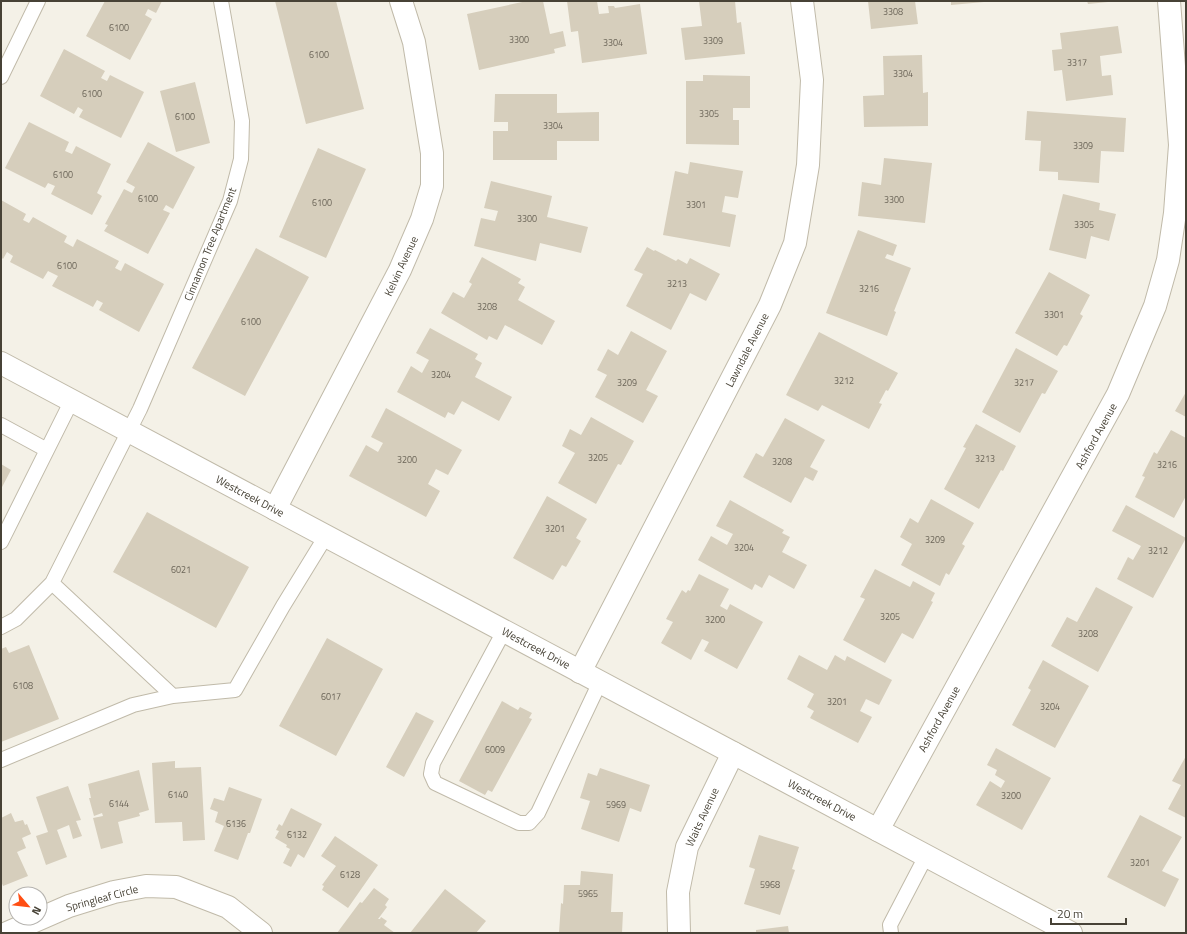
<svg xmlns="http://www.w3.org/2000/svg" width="1187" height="934" font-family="'Titillium Web',sans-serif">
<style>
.building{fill:#d6cebc}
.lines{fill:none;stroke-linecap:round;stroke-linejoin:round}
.service-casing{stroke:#c0baa9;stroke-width:16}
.minor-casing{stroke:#c0baa9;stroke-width:24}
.tertiary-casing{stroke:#c0baa9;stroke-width:24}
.service{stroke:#fff;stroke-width:14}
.minor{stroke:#fff;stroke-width:22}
.tertiary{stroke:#fff;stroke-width:22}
.labels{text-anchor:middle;stroke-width:3.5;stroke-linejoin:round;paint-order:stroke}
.number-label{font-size:9px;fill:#6b6558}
.street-label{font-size:11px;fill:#474236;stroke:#fff}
</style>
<rect width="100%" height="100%" fill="#f4f1e7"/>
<path class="building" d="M 105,1 L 162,1 L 156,13 L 148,9 L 145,15 L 152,19 L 130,60 L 86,36 Z
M 275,1 L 336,1 L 364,109 L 306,124 Z
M 527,1 L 543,1 L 550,34 L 563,31 L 566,46 L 554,49 L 555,53 L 479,70 L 467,14 Z
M 567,1 L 597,1 L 599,14 L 609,13 L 608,6 L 614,6 L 615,8 L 640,4 L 647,54 L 582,63 L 578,31 L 571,32 Z
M 699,1 L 735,1 L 737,23 L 741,22 L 745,54 L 685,60 L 681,28 L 702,26 Z
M 868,1 L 915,1 L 918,24 L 871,29 Z
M 951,1 L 984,1 L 984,2 L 951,5 Z
M 1087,1 L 1108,1 L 1108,2 L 1088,4 Z
M 1118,26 L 1122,53 L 1100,56 L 1102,76 L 1111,75 L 1113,95 L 1066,101 L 1062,70 L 1054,71 L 1052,50 L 1062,49 L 1060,33 Z
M 64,49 L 105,71 L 101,78 L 107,81 L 110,75 L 144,92 L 121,138 L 79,117 L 83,110 L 78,107 L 74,114 L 40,96 Z
M 922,55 L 923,93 L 928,92 L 928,126 L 864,127 L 863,96 L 884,95 L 883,56 Z
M 703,75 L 750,76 L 750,108 L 733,108 L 733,120 L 739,120 L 739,145 L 686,144 L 686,81 L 703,81 Z
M 195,82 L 210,143 L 176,152 L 160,91 Z
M 495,94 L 557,94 L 557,113 L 599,112 L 599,141 L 557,141 L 557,160 L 493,160 L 493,131 L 508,131 L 508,122 L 494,122 Z
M 1027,111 L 1126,118 L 1124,152 L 1101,151 L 1099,183 L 1058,180 L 1058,172 L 1039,171 L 1041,141 L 1025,140 Z
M 29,122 L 69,142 L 65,151 L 72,154 L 76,146 L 111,164 L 97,193 L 102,196 L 92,215 L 51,194 L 55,186 L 48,183 L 45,188 L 5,168 Z
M 148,142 L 195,167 L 173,209 L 166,205 L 163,210 L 170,213 L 148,254 L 104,231 L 108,225 L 105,224 L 124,189 L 132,193 L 135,187 L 126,182 Z
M 318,148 L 366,169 L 326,258 L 279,237 Z
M 884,158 L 932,163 L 925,223 L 858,216 L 862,182 L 881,185 Z
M 690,162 L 743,171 L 738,198 L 725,196 L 722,212 L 736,215 L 730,247 L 663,235 L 675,171 L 688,174 Z
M 491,181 L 552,196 L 547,217 L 588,227 L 581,253 L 540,243 L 536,261 L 474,246 L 481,218 L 495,221 L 498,211 L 484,208 Z
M 1063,194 L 1100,203 L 1099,210 L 1116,214 L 1109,241 L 1091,236 L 1086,259 L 1049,250 Z
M 1,200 L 26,214 L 23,220 L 29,223 L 33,217 L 67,236 L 64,242 L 73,247 L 77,239 L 119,261 L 115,268 L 121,271 L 125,263 L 164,284 L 139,332 L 99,310 L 103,303 L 97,300 L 93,307 L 52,286 L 58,276 L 48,271 L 43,279 L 10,262 L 13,256 L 7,252 L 3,259 L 1,257 Z
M 858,230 L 897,245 L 893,256 L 887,254 L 885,258 L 911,268 L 894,311 L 896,312 L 887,336 L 826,313 Z
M 647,247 L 654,251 L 655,250 L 676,261 L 678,259 L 687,264 L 690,258 L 720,274 L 706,301 L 690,293 L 671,330 L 626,306 L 643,274 L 634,270 Z
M 256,248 L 309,277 L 245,396 L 192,368 Z
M 482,257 L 521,279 L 518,283 L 525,287 L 518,300 L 555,321 L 542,345 L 505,325 L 497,340 L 489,336 L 487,340 L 441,313 L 453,292 L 464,298 L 472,284 L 469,282 Z
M 1049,272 L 1090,295 L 1080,314 L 1083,316 L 1067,346 L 1064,345 L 1057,356 L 1015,333 Z
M 430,328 L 478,354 L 475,359 L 482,363 L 475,377 L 512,397 L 499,421 L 462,401 L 454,415 L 448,412 L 445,418 L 397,392 L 411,366 L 422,373 L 429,360 L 416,353 Z
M 631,331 L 667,351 L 646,390 L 658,396 L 643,423 L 595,397 L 607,375 L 597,370 L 608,349 L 618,355 Z
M 819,332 L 898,373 L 888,391 L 886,390 L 879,403 L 882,404 L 869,429 L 822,405 L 818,411 L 786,395 Z
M 1016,348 L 1058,371 L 1045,394 L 1042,393 L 1020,433 L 982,412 Z
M 1186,392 L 1186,417 L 1175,411 Z
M 386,408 L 462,450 L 448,475 L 436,469 L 428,484 L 440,491 L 426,517 L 349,476 L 366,445 L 378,452 L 383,443 L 371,437 Z
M 591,417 L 634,441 L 621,465 L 618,464 L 596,504 L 558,483 L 575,453 L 562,446 L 570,429 L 581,435 Z
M 785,418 L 825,440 L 810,467 L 818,471 L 813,481 L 805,477 L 791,503 L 743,477 L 756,453 L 763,457 Z
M 976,424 L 1016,446 L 1003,471 L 1001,470 L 979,509 L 944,489 L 966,448 L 963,447 Z
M 1171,430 L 1186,438 L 1186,496 L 1174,518 L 1135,497 L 1145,477 L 1142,476 L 1154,452 L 1157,454 Z
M 1,464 L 11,470 L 1,489 Z
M 547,496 L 587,519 L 576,538 L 581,541 L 566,567 L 562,565 L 553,580 L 513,558 Z
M 931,499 L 974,523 L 962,544 L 965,546 L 949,575 L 946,573 L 940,586 L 901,565 L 912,544 L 900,537 L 910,518 L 918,523 Z
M 730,500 L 784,530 L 782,533 L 790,537 L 782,552 L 807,565 L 794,589 L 769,575 L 762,588 L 755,584 L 752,590 L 698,560 L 711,536 L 727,545 L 733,534 L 716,526 Z
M 1126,505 L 1186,538 L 1153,598 L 1117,579 L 1128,557 L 1133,560 L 1141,546 L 1112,531 Z
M 147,512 L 249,567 L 216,628 L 113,572 Z
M 875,569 L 910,587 L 913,581 L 935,593 L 931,601 L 933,602 L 913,639 L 902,633 L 885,663 L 843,640 L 865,599 L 860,597 Z
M 699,574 L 729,589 L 720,606 L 727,610 L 730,604 L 763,622 L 737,669 L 704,651 L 709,642 L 702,639 L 691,660 L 661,643 L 673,622 L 666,619 L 682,590 L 686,593 L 688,590 L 690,591 Z
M 1096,587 L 1133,607 L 1098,672 L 1051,646 L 1067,617 L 1077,622 Z
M 327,638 L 383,669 L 336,756 L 279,726 Z
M 29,645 L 59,719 L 1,742 L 1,649 L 6,647 L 9,653 Z
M 799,655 L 827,670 L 835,655 L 845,661 L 847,656 L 892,680 L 879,705 L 866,699 L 860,711 L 872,717 L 858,743 L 810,718 L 814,711 L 807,707 L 814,694 L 787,679 Z
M 1043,660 L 1089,686 L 1055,748 L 1012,725 L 1031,690 L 1028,688 Z
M 502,701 L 518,710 L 520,707 L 532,713 L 529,718 L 532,719 L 492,792 L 488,790 L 485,795 L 459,781 Z
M 416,712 L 434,721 L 404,777 L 386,767 Z
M 996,748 L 1051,778 L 1022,830 L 976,805 L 990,781 L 1001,788 L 1005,781 L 995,775 L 997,770 L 987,765 Z
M 1186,756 L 1186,818 L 1168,809 L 1181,785 L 1172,781 Z
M 175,761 L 175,768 L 201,767 L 205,840 L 183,841 L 182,822 L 155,823 L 152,763 Z
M 600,768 L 650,785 L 641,812 L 630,808 L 619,842 L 581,829 L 590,801 L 580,798 L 588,773 L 597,776 Z
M 139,770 L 149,810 L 139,813 L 140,816 L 118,822 L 123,843 L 101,849 L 93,818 L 103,816 L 102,813 L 94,816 L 89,798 L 91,798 L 88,784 Z
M 68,786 L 81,820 L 76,821 L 82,836 L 73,839 L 69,825 L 57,830 L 67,857 L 46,865 L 36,836 L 48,832 L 36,797 Z
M 229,787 L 262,799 L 250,833 L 248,833 L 238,860 L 214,851 L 224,826 L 215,822 L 218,812 L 210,809 L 214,798 L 224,801 Z
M 291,808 L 322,824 L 304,858 L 298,854 L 291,867 L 283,863 L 290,849 L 286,847 L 287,845 L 275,838 L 279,831 L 276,830 L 279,824 L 282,826 Z
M 11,813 L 15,822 L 23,820 L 25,825 L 27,824 L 31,834 L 22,838 L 26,848 L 17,852 L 28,876 L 3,886 L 1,881 L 1,818 Z
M 1140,815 L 1182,837 L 1162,871 L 1179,879 L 1165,907 L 1107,877 Z
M 759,835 L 799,847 L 792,869 L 795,870 L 780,915 L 744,904 L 755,869 L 749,867 Z
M 335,836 L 378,865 L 348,908 L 322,890 L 324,886 L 322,885 L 336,866 L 321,856 Z
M 581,871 L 613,874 L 611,912 L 623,912 L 622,933 L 559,933 L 561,903 L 563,904 L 564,885 L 580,885 Z
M 374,888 L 389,899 L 385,905 L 387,907 L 378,919 L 380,919 L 381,917 L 387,921 L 384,925 L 395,933 L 337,933 L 360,902 L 362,903 Z
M 445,889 L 486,921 L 476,933 L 410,933 Z
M 788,926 L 789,933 L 756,933 L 756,930 Z"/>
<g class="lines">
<defs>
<path id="service" d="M 1,77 L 38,1
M 1,425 L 47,450
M 1,542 L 72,400
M 52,583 L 173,696
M 1,627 L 16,619 L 52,583 L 140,409 L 230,201 L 241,159 L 242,121 L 221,1
M 504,631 L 433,763 L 431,774 L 435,783 L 519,823 L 529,823 L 538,813 L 600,682
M 1,760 L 133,705 L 173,696 L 235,690 L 283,606 L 326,536
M 891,933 L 890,925 L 926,856"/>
<path id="minor" d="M 275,509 L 400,270 L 422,219 L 432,186 L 432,153 L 414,42 L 401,1
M 580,672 L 770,305 L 795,243 L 808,165 L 812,80 L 802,1
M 878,830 L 1118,394 L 1155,306 L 1168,260 L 1175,213 L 1180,145 L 1169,1
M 7,933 L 69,906 L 114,892 L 146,886 L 176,887 L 228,907 L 261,933
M 679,933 L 678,892 L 687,847 L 733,753"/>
<path id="tertiary" d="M 1,363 L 1071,933"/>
</defs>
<use href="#service" class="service-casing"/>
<use href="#minor" class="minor-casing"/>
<use href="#tertiary" class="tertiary-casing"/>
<use href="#service" class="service"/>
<use href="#minor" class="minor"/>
<use href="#tertiary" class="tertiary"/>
</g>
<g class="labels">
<g class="number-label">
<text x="893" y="15">3308</text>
<text x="119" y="31">6100</text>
<text x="519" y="43">3300</text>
<text x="713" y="44">3309</text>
<text x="613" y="46">3304</text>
<text x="319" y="58">6100</text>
<text x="1077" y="66">3317</text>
<text x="903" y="77">3304</text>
<text x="92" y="97">6100</text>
<text x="709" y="117">3305</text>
<text x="185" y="120">6100</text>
<text x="553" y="129">3304</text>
<text x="1083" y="149">3309</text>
<text x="63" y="178">6100</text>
<text x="148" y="202">6100</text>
<text x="894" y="203">3300</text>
<text x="322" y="206">6100</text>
<text x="696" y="208">3301</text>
<text x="527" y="222">3300</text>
<text x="1084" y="228">3305</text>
<text x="67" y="269">6100</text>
<text x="677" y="287">3213</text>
<text x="869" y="292">3216</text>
<text x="487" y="310">3208</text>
<text x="1054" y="318">3301</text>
<text x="251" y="325">6100</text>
<text x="441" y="378">3204</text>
<text x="844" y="384">3212</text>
<text x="627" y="386">3209</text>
<text x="1024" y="386">3217</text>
<text x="598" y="461">3205</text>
<text x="985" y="462">3213</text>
<text x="407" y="463">3200</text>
<text x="782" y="465">3208</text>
<text x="1167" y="468">3216</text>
<text x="555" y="532">3201</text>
<text x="935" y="543">3209</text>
<text x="744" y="551">3204</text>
<text x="1158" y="554">3212</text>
<text x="181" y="573">6021</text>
<text x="890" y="620">3205</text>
<text x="715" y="623">3200</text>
<text x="1088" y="637">3208</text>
<text x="23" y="689">6108</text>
<text x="331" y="700">6017</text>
<text x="837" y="705">3201</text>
<text x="1050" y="710">3204</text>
<text x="495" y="753">6009</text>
<text x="178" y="798">6140</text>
<text x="1011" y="799">3200</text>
<text x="119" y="807">6144</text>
<text x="616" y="808">5969</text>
<text x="236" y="827">6136</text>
<text x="297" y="838">6132</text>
<text x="1140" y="866">3201</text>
<text x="350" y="878">6128</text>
<text x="770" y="888">5968</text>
<text x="588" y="897">5965</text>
</g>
<g class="street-label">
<text transform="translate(210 244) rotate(-68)" y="4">Cinnamon Tree Apartment</text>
<text transform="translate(401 266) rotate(-65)" y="4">Kelvin Avenue</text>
<text transform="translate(747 350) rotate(-63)" y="4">Lawndale Avenue</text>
<text transform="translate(1096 436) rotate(-61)" y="4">Ashford Avenue</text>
<text transform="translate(250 496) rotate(28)" y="4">Westcreek Drive</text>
<text transform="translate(536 648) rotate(28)" y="4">Westcreek Drive</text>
<text transform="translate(939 719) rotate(-61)" y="4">Ashford Avenue</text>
<text transform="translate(822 800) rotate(28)" y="4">Westcreek Drive</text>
<text transform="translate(702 817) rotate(-65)" y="4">Waits Avenue</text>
<text transform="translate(102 898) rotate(-15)" y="4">Springleaf Circle</text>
</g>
</g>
<rect width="1187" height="934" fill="none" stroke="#474236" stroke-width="4"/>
<g transform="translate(28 906) rotate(118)"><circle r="19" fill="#ffffff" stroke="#b5b3af"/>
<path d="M0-3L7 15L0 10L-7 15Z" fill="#ff4e13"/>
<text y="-6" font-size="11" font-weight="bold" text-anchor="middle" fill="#474236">N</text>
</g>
<path d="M1051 918v6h75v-6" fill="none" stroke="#474236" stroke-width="2"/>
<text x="1057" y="918" font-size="12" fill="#474236" stroke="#ffffff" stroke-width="3" paint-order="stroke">20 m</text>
</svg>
